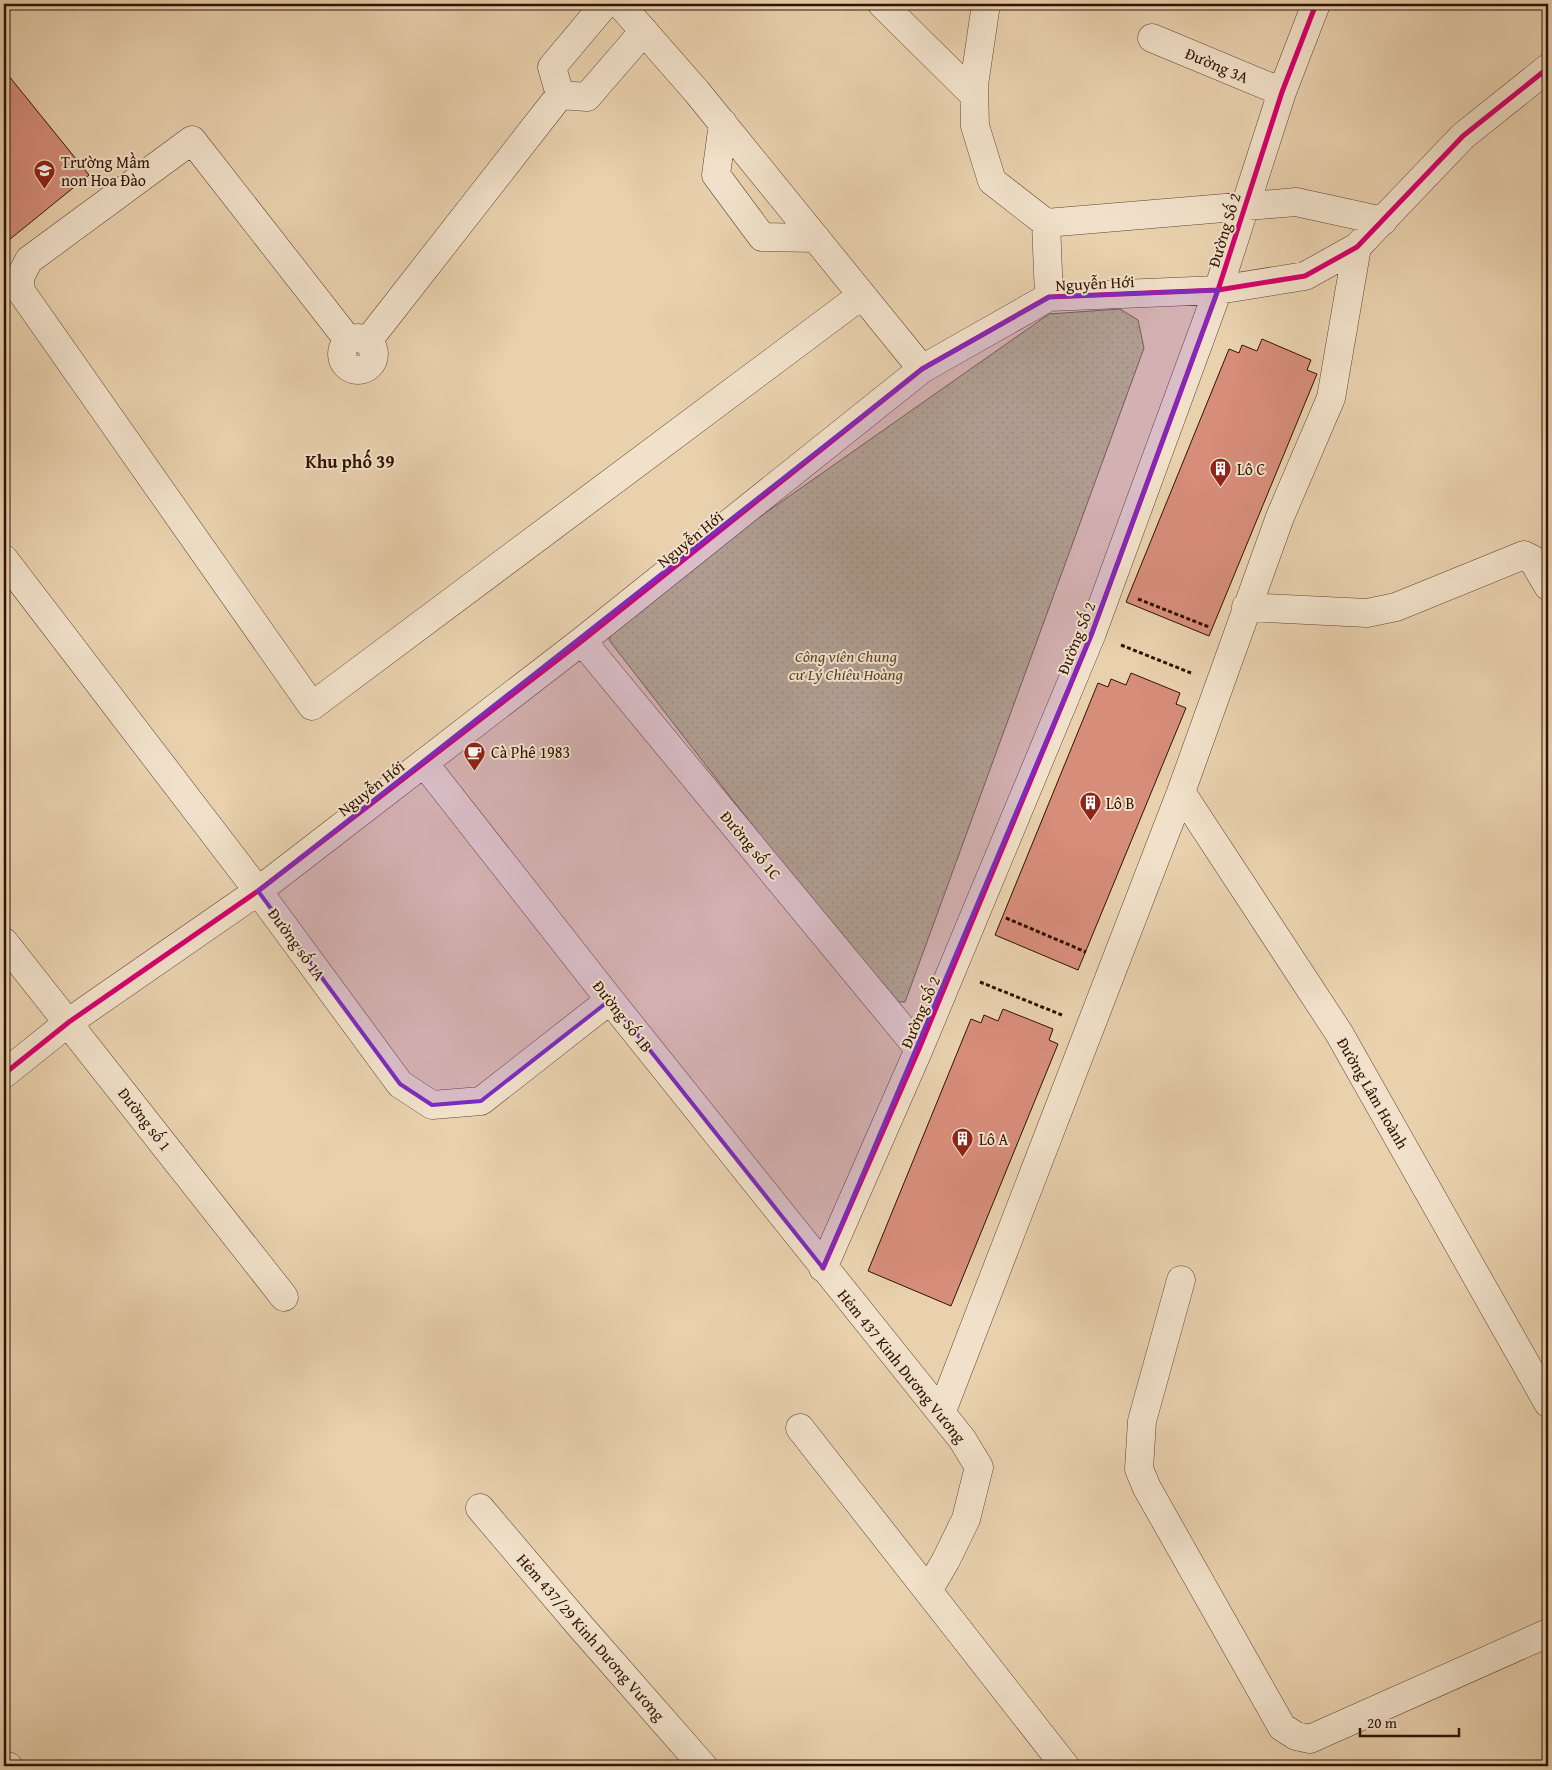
<svg xmlns="http://www.w3.org/2000/svg" width="1552" height="1770" font-family="'Gentium Book Plus',serif">
<style>
.park{fill:url(#park-dots);stroke:#766644}
.building{fill:#d68d7a;stroke:#301203}
.lines{fill:none;stroke-linecap:round;stroke-linejoin:round}
.minor-casing{stroke:#5e422e;stroke-width:29}
.path{stroke:#301203;stroke-width:3;stroke-dasharray:4 2.5;stroke-linecap:butt}
.minor{stroke:#f1e1ca;stroke-width:28}
.cycleway-casing{stroke:#f1e1ca;stroke-width:8}
.cycleway{stroke:#d6006c;stroke-width:5}
.marked{fill:#7b2cbf;fill-opacity:0.2;stroke:#7b2cbf;stroke-width:4;stroke-linejoin:round}
.labels{text-anchor:middle;stroke-width:4;stroke-linejoin:round;paint-order:stroke}
.street-label{font-size:16px;fill:#301203;stroke:#f1e1ca}
.poi-label{font-size:16px;fill:#301203;stroke:#f1e1ca;text-anchor:start}
.park-label{font-size:16px;font-style:italic;fill:#5a442a;stroke:#f1e1ca}
.neighbourhood-label{font-size:18px;font-weight:bold;fill:#301203;stroke:#f1e1ca}
</style>
<defs>
<pattern id="park-dots" width="8" height="8" patternUnits="userSpaceOnUse" patternTransform="scale(1.25)"><rect width="8" height="8" fill="#bcba86"/><path d="M2 2h.1M6 6h.1" fill="none" stroke="#a29f72" stroke-width="1.8" stroke-linecap="round"/></pattern>
</defs>
<rect width="100%" height="100%" fill="#e9d1ae"/>
<filter id="stains"><feTurbulence type="fractalNoise" baseFrequency=".004" numOctaves="4"/><feColorMatrix values="0 0 0 0 .2 0 0 0 0 .09 0 0 0 0 .02 0 0 0 .5 -.17"/></filter>
<radialGradient id="worn" r=".72"><stop offset=".6" stop-color="#630" stop-opacity="0"/><stop offset="1" stop-color="#630" stop-opacity=".3"/></radialGradient>
<path class="park" d="M 1120,309 L 1138,320 L 1144,348 L 905,1002 L 889,1002 L 609,640 L 617,617 L 1049,314 Z"/>
<path class="building" d="M 4,70 L 89,175 L 4,244 Z
M 1262,339 L 1311,360 L 1307,370 L 1317,374 L 1209,636 L 1126,602 L 1229,349 L 1239,353 L 1242,345 L 1257,351 Z
M 1131,673 L 1180,693 L 1176,704 L 1186,708 L 1078,970 L 995,935 L 1098,683 L 1108,687 L 1111,679 L 1126,685 Z
M 1003,1009 L 1053,1029 L 1049,1040 L 1058,1044 L 951,1306 L 868,1271 L 971,1019 L 981,1023 L 984,1015 L 998,1021 Z"/>
<g class="lines">
<defs>
<path id="minor" d="M 605,4 L 552,67 L 560,95 L 587,97 L 644,31
M 620,4 L 697,92 L 922,369
M 882,4 L 974,95
M 986,4 L 974,85 L 975,126 L 992,181 L 1046,223 L 1049,297
M 1152,38 L 1282,92
M 723,123 L 716,175 L 762,237 L 816,238
M 1046,223 L 1296,202 L 1383,221
M342 354a16 16 0 1 1 32 0a16 16 0 1 1-32 0Z
M 349,341 L 192,140 L 29,260 L 20,277 L 20,290 L 312,706 L 862,295
M 367,342 L 560,95
M 4,559 L 258,891 L 400,1084 L 432,1105 L 481,1101 L 610,1000
M 1246,607 L 1367,613 L 1396,607 L 1524,555 L 1532,559 L 1548,586
M 582,641 L 919,1049
M 424,763 L 610,1000 L 962,1439 L 979,1467 L 966,1519 L 946,1560 L 928,1591 L 1065,1766
M 1181,792 L 1339,1033 L 1548,1403
M 4,942 L 284,1297
M 4,1074 L 69,1022 L 258,891 L 582,641 L 922,369 L 1049,297 L 1218,290 L 1305,276 L 1357,247 L 1463,136 L 1548,68
M 823,1268 L 919,1049 L 1092,633 L 1218,290 L 1282,92 L 1316,4
M 1181,1280 L 1142,1421 L 1139,1469 L 1147,1488 L 1282,1727 L 1296,1736 L 1310,1739 L 1548,1633
M 942,1411 L 1181,792 L 1280,517 L 1331,398 L 1357,247
M 800,1428 L 928,1591
M 480,1508 L 581,1627 L 703,1766
M 4,1765 L 8,1766"/>
</defs>
<use href="#minor" class="minor-casing"/>
<path class="path" d="M 1138,599 L 1209,627
M 1121,645 L 1191,673
M 1006,918 L 1086,952
M 980,982 L 1062,1015"/>
<use href="#minor" class="minor"/>
<defs>
<path id="cycleway" d="M 4,1074 L 69,1022 L 258,891 L 582,641 L 922,369 L 1049,297 L 1218,290 L 1305,276 L 1357,247 L 1463,136 L 1548,68
M 823,1268 L 919,1049 L 1092,633 L 1218,290 L 1282,92 L 1316,4"/>
</defs>
<use href="#cycleway" class="cycleway-casing"/>
<use href="#cycleway" class="cycleway"/>
</g>
<path class="marked" d="M 1218,290 L 1092,633 L 823,1268 L 610,1000 L 481,1101 L 432,1105 L 400,1084 L 258,891 L 922,369 L 1049,297 Z"/>
<defs>
<symbol id="school-pin" viewBox="-11 -11 22 30"><path d="M0 17L-7.5 6A9.5 9.5 0 1 1 7.5 6Z" fill="#8f2418" stroke="#f1e1ca"/><path d="M0-5L7-2L0 1L-7-2ZM-4 1L0 2.5L4 1V4Q0 6-4 4Z" fill="#fff"/></symbol>
<symbol id="building-pin" viewBox="-11 -11 22 30"><path d="M0 17L-7.5 6A9.5 9.5 0 1 1 7.5 6Z" fill="#8f2418" stroke="#f1e1ca"/><path d="M-4-6H4V6H1V3H-1V6H-4ZM-2.5-4.3h1.7v1.8h-1.7ZM.8-4.3h1.7v1.8H.8ZM-2.5-1h1.7V.8h-1.7ZM.8-1h1.7V.8H.8Z" fill="#fff"/></symbol>
<symbol id="cafe-pin" viewBox="-11 -11 22 30"><path d="M0 17L-7.5 6A9.5 9.5 0 1 1 7.5 6Z" fill="#8f2418" stroke="#f1e1ca"/><path d="M-5.5-4.5H6V0H3Q3 3.5 0 3.5H-2.5Q-5.5 3.5-5.5 0ZM3-3.2v2h1.7v-2ZM-6 4.5H4V6H-6Z" fill="#fff"/></symbol>
</defs>
<g fill-rule="evenodd">
<use href="#school-pin" x="32" y="158" width="25" height="34"/>
<use href="#building-pin" x="1208" y="456" width="25" height="34"/>
<use href="#cafe-pin" x="462" y="740" width="25" height="34"/>
<use href="#building-pin" x="1078" y="790" width="25" height="34"/>
<use href="#building-pin" x="950" y="1126" width="25" height="34"/>
</g>
<g class="labels">
<g class="street-label">
<text transform="translate(1217 65) rotate(23)" y="6">Đường 3A</text>
<text transform="translate(1224 230) rotate(-73)" y="6">Đường Số 2</text>
<text transform="translate(1095 283) rotate(-3)" y="6">Nguyễn Hới</text>
<text transform="translate(690 539) rotate(-39)" y="6">Nguyễn Hới</text>
<text transform="translate(1076 638) rotate(-68)" y="6">Đường Số 2</text>
<text transform="translate(371 788) rotate(-38)" y="6">Nguyễn Hới</text>
<text transform="translate(751 845) rotate(50)" y="6">Đường số 1C</text>
<text transform="translate(297 944) rotate(54)" y="6">Đường số 1A</text>
<text transform="translate(920 1012) rotate(-67)" y="6">Đường Số 2</text>
<text transform="translate(623 1016) rotate(52)" y="6">Đường Số 1B</text>
<text transform="translate(1373 1093) rotate(60)" y="6">Đường Lâm Hoành</text>
<text transform="translate(145 1119) rotate(52)" y="6">Đường số 1</text>
<text transform="translate(902 1366) rotate(51)" y="6">Hẻm 437 Kinh Dương Vương</text>
<text transform="translate(591 1637) rotate(49)" y="6">Hẻm 437/29 Kinh Dương Vương</text>
</g>
<g class="poi-label">
<text x="61" y="168">Trường Mầm<tspan x="61" dy="18">non Hoa Đào</tspan></text>
<text x="1237" y="475">Lô C</text>
<text x="491" y="758">Cà Phê 1983</text>
<text x="1106" y="809">Lô B</text>
<text x="979" y="1145">Lô A</text>
</g>
<g class="park-label">
<text x="846" y="662">Công viên Chung<tspan x="846" dy="18">cư Lý Chiêu Hoàng</tspan></text>
</g>
<g class="neighbourhood-label">
<text x="350" y="468">Khu phố 39</text>
</g>
</g>
<rect width="1552" height="1770" fill="none" stroke="#e9d1ae" stroke-width="20"/>
<rect x="5" y="5" width="1542" height="1760" fill="none" stroke="#301203" stroke-width="2.5"/>
<rect x="10" y="10" width="1532" height="1750" fill="none" stroke="#301203"/>
<path d="M1360 1728v8h99v-8" fill="none" stroke="#301203" stroke-width="2.5"/>
<text x="1367" y="1728" font-size="15" fill="#301203" stroke="#f1e1ca" stroke-width="4" paint-order="stroke">20 m</text>
<rect width="100%" height="100%" filter="url(#stains)"/>
<rect width="100%" height="100%" fill="url(#worn)"/>
</svg>
